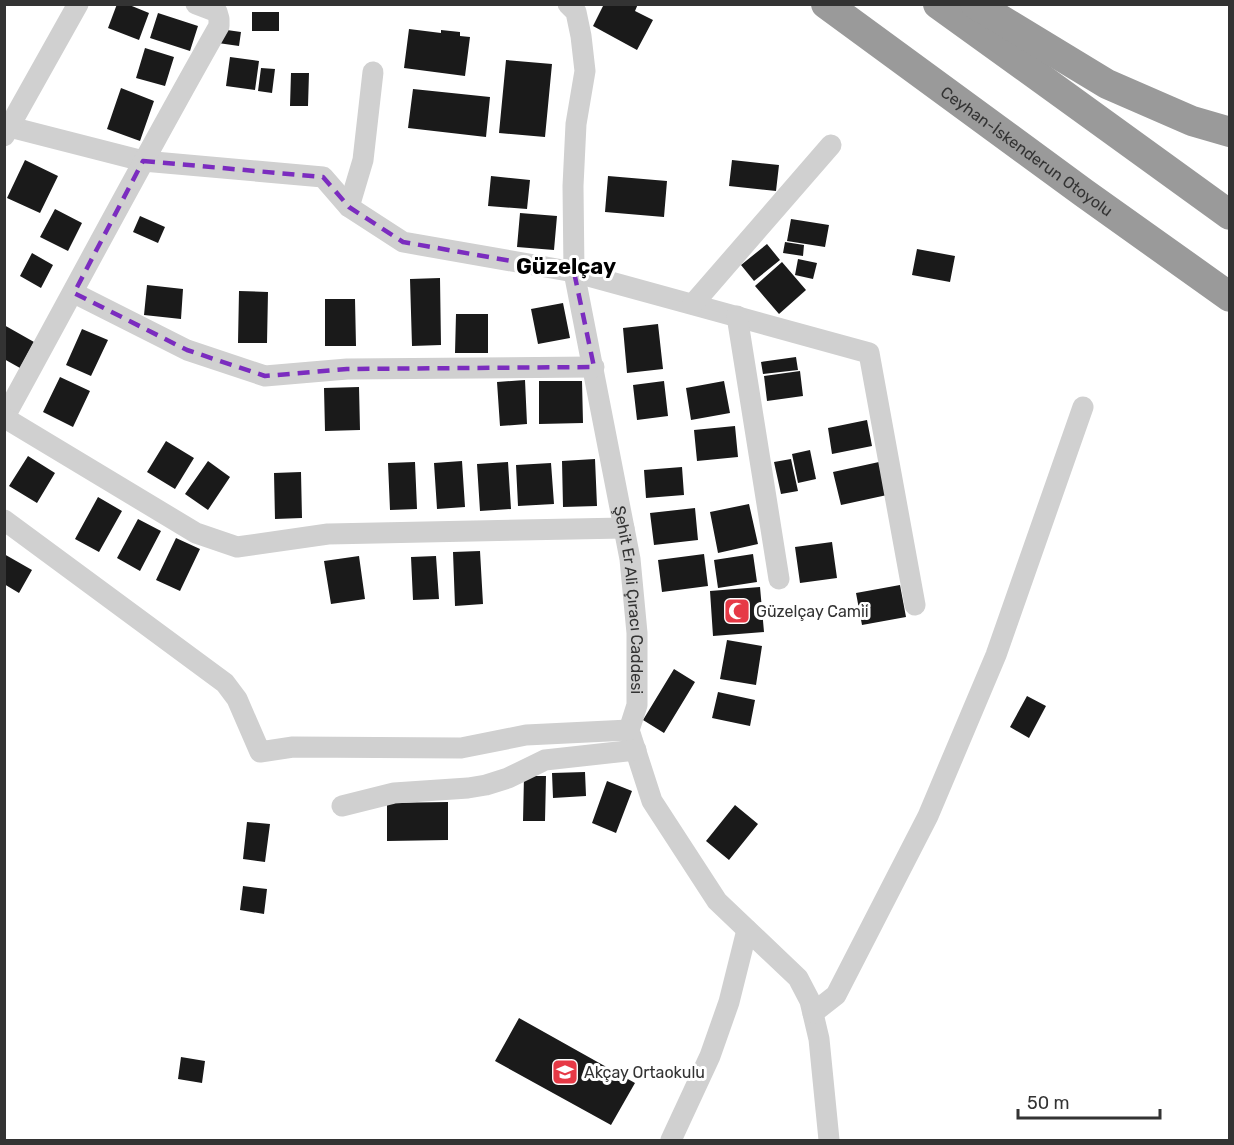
<svg xmlns="http://www.w3.org/2000/svg" width="1234" height="1145" font-family="Rubik,sans-serif">
<style>
.building{fill:#1a1a1a}
.lines{fill:none;stroke-linecap:round;stroke-linejoin:round}
.minor{stroke:#d0d0d0;stroke-width:21}
.highway{stroke:#9a9a9a;stroke-width:30}
.marked{fill:none;stroke:#7b2cbf;stroke-width:4.5;stroke-dasharray:12 8;stroke-linejoin:round}
.labels{text-anchor:middle;stroke-width:6;stroke-linejoin:round;paint-order:stroke}
.street-label{font-size:16px;fill:#333;stroke:#fff}
.poi-label{font-size:16px;fill:#333;stroke:#fff;text-anchor:start}
.district-label{font-size:22px;font-weight:bold;fill:#000;stroke:#fff}
</style>
<rect width="100%" height="100%" fill="#fff"/>
<path class="building" d="M 117,4 L 127,4 L 149,13 L 139,40 L 108,28 Z
M 604,4 L 638,4 L 635,11 L 653,20 L 637,50 L 593,26 Z
M 252,12 L 279,12 L 279,31 L 252,31 Z
M 158,13 L 198,26 L 190,51 L 150,38 Z
M 220,29 L 241,32 L 239,46 L 218,43 Z
M 409,29 L 441,33 L 441,30 L 460,32 L 460,36 L 470,37 L 465,76 L 404,68 Z
M 145,48 L 174,57 L 165,86 L 136,78 Z
M 230,57 L 259,61 L 255,90 L 226,86 Z
M 506,60 L 552,64 L 545,137 L 499,133 Z
M 261,68 L 275,69 L 272,93 L 258,91 Z
M 291,73 L 309,73 L 308,106 L 290,106 Z
M 121,88 L 154,101 L 140,141 L 107,129 Z
M 413,89 L 490,97 L 486,137 L 408,128 Z
M 25,160 L 58,176 L 40,213 L 7,198 Z
M 732,160 L 779,165 L 776,191 L 729,186 Z
M 491,176 L 530,180 L 527,209 L 488,206 Z
M 608,176 L 667,181 L 664,217 L 605,212 Z
M 55,209 L 82,223 L 68,251 L 40,237 Z
M 520,213 L 557,216 L 554,250 L 517,247 Z
M 140,216 L 165,227 L 158,243 L 133,232 Z
M 791,219 L 829,225 L 825,247 L 787,241 Z
M 785,242 L 804,245 L 803,256 L 783,253 Z
M 767,244 L 780,260 L 754,281 L 741,265 Z
M 917,249 L 955,256 L 950,282 L 912,275 Z
M 32,253 L 53,265 L 41,288 L 20,276 Z
M 798,259 L 817,263 L 813,279 L 795,275 Z
M 782,262 L 806,290 L 779,314 L 755,286 Z
M 440,278 L 441,345 L 412,346 L 410,279 Z
M 147,285 L 183,289 L 181,319 L 144,315 Z
M 239,291 L 268,292 L 267,343 L 238,343 Z
M 325,299 L 355,299 L 356,346 L 325,346 Z
M 563,303 L 570,338 L 538,344 L 531,309 Z
M 456,314 L 488,314 L 488,353 L 455,353 Z
M 658,324 L 663,369 L 627,373 L 623,328 Z
M 4,325 L 34,342 L 20,368 L 4,359 Z
M 82,329 L 108,340 L 91,376 L 66,365 Z
M 796,357 L 798,370 L 763,374 L 761,362 Z
M 800,371 L 803,396 L 767,401 L 764,376 Z
M 60,377 L 90,391 L 73,427 L 43,412 Z
M 525,380 L 527,424 L 500,426 L 497,382 Z
M 539,381 L 582,381 L 583,423 L 539,424 Z
M 664,381 L 668,416 L 637,420 L 633,385 Z
M 724,381 L 730,413 L 691,420 L 686,388 Z
M 359,387 L 360,430 L 325,431 L 324,388 Z
M 867,420 L 872,446 L 832,454 L 828,428 Z
M 735,426 L 738,457 L 697,461 L 694,430 Z
M 166,441 L 194,458 L 175,489 L 147,472 Z
M 810,450 L 816,479 L 798,483 L 792,454 Z
M 28,456 L 55,473 L 37,503 L 9,486 Z
M 595,459 L 597,506 L 563,507 L 562,461 Z
M 791,459 L 798,491 L 781,494 L 774,462 Z
M 208,461 L 230,477 L 208,510 L 185,494 Z
M 462,461 L 465,507 L 437,509 L 434,463 Z
M 415,462 L 417,509 L 390,510 L 388,463 Z
M 508,462 L 511,509 L 480,511 L 477,464 Z
M 879,462 L 887,495 L 841,505 L 833,472 Z
M 551,463 L 554,504 L 518,506 L 516,465 Z
M 682,467 L 684,495 L 646,498 L 644,470 Z
M 301,472 L 302,518 L 275,519 L 274,473 Z
M 98,497 L 122,511 L 99,552 L 75,539 Z
M 749,504 L 758,544 L 718,553 L 710,512 Z
M 695,508 L 698,540 L 654,545 L 650,513 Z
M 138,519 L 161,531 L 140,571 L 117,558 Z
M 176,538 L 200,549 L 180,591 L 156,580 Z
M 832,542 L 837,578 L 800,583 L 795,547 Z
M 480,551 L 483,604 L 455,606 L 453,552 Z
M 4,554 L 32,570 L 19,593 L 4,584 Z
M 704,554 L 708,586 L 662,592 L 658,560 Z
M 753,554 L 757,582 L 718,588 L 714,560 Z
M 359,556 L 365,599 L 331,604 L 324,561 Z
M 436,556 L 439,599 L 413,600 L 411,557 Z
M 900,585 L 906,617 L 862,625 L 856,593 Z
M 760,587 L 764,632 L 713,636 L 710,591 Z
M 727,640 L 762,646 L 756,685 L 720,679 Z
M 674,669 L 695,682 L 664,733 L 643,720 Z
M 718,692 L 755,700 L 750,726 L 712,718 Z
M 1027,696 L 1046,706 L 1029,738 L 1010,727 Z
M 585,772 L 586,796 L 553,798 L 552,773 Z
M 524,776 L 546,776 L 545,821 L 523,821 Z
M 607,781 L 632,791 L 616,833 L 592,823 Z
M 448,802 L 448,840 L 387,841 L 387,803 Z
M 735,805 L 758,824 L 729,860 L 706,841 Z
M 247,822 L 270,824 L 265,862 L 243,859 Z
M 243,886 L 267,889 L 264,914 L 240,910 Z
M 519,1018 L 635,1083 L 611,1125 L 495,1061 Z
M 181,1057 L 205,1061 L 202,1083 L 178,1079 Z"/>
<g class="lines">
<g class="minor">
<path id="s1" d="M 568,4 L 576,12 L 581,36 L 585,71 L 576,124 L 573,186 L 574,272 L 630,559 L 637,633 L 637,705 L 629,730 L 652,801 L 717,901 L 798,978 L 810,1001 L 819,1039 L 829,1140"/>
<path d="M 10,127 L 143,161 L 323,177 L 349,207 L 403,242 L 574,272 L 869,353 L 915,605"/>
<path d="M 4,136 L 78,4"/>
<path d="M 349,207 L 363,160 L 373,72"/>
<path d="M 74,293 L 187,350 L 265,376 L 347,369 L 594,367"/>
<path d="M 693,304 L 831,145"/>
<path d="M 737,316 L 779,579"/>
<path d="M 4,418 C 76,287 145,156 219,26 L 219,19 L 217,12 L 196,4"/>
<path d="M 5,418 L 196,533 L 237,547 L 328,534 L 624,528"/>
<path d="M 4,520 L 225,683 L 237,699 L 260,752 L 293,747 L 461,748 L 526,735 L 629,730"/>
<path d="M 342,806 L 394,793 L 468,788 L 486,785 L 508,778 L 545,760 L 636,750"/>
<path d="M 813,1013 L 836,995 L 928,816 L 996,655 L 1083,407"/>
<path d="M 671,1140 L 710,1056 L 729,1002 L 747,930"/>
</g>
<g class="highway">
<path id="s2" d="M 826,4 L 1084,193 L 1230,297"/>
<path d="M 938,4 L 1230,215"/>
<path d="M 975,4 L 1107,84 L 1192,121 L 1230,132"/>
</g>
</g>
<path class="marked" d="M 143,161 L 323,177 L 349,207 L 403,242 L 574,272 L 594,367 L 347,369 L 265,376 L 187,350 L 74,293 Z"/>
<defs>
<symbol id="mosque-square" viewBox="-11 -11 22 22"><rect x="-9" y="-9" width="18" height="18" rx="4" fill="#e63946" stroke="#fff"/><path d="M3.5-4.9A6 6 0 1 0 3.5 4.9A5 5 0 1 1 3.5-4.9Z" fill="#fff"/></symbol>
<symbol id="school-square" viewBox="-11 -11 22 22"><rect x="-9" y="-9" width="18" height="18" rx="4" fill="#e63946" stroke="#fff"/><path d="M0-5L7-2L0 1L-7-2ZM-4 1L0 2.5L4 1V4Q0 6-4 4Z" fill="#fff"/></symbol>
</defs>
<g fill-rule="evenodd">
<use href="#mosque-square" x="722" y="596" width="30" height="30"/>
<use href="#school-square" x="550" y="1057" width="30" height="30"/>
</g>
<g class="labels">
<g class="street-label">
<text dy="6" stroke="none"><textPath href="#s2" startOffset="249">Ceyhan-İskenderun Otoyolu</textPath></text>
<text dy="6" stroke="none"><textPath href="#s1" startOffset="606">Şehit Er Ali Çıracı Caddesi</textPath></text>
</g>
<g class="poi-label">
<text x="756" y="617">Güzelçay Camii</text>
<text x="584" y="1078">Akçay Ortaokulu</text>
</g>
<g class="district-label">
<text x="566" y="274">Güzelçay</text>
</g>
</g>
<rect width="1234" height="1145" fill="none" stroke="#333333" stroke-width="12"/>
<path d="M1018 1109v9h142v-9" fill="none" stroke="#333333" stroke-width="3"/>
<text x="1027" y="1109" font-size="18" fill="#333333" stroke="#ffffff" stroke-width="4.5" paint-order="stroke">50 m</text>
</svg>
